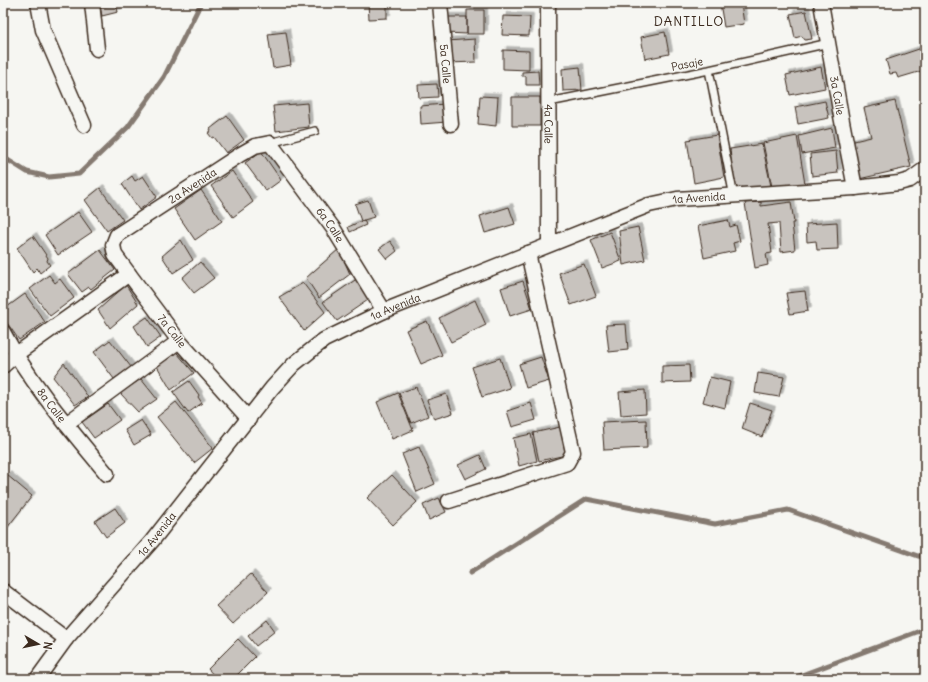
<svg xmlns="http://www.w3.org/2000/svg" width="928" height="682" font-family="Delius,sans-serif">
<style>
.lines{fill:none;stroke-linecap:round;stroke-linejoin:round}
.stream{stroke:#857a71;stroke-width:5}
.building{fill:#c8c3be;stroke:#3b2a1e;filter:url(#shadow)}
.service-casing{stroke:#3b2a1e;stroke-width:10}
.minor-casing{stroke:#3b2a1e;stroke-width:17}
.service{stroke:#f6f6f2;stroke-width:7}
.minor{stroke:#f6f6f2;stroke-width:14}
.labels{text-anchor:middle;stroke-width:3;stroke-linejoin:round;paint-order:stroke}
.street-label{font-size:11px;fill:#3b2a1e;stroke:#f6f6f2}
.quarter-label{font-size:13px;letter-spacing:1px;fill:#3b2a1e;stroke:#f6f6f2}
</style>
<defs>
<filter id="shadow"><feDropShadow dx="3.5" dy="-3.5" stdDeviation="0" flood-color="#0004"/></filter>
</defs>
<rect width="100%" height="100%" fill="#f6f6f2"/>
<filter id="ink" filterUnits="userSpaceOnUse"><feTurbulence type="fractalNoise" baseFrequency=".025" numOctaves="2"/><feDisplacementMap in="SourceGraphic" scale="8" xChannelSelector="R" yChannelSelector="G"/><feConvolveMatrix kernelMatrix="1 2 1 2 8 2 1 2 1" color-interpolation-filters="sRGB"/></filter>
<g filter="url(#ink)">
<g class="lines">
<path class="stream" d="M 3,157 L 27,172 L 49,177 L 79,174 L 128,127 L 164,77 L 201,3
M 470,573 L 586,499 L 715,524 L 788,510 L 918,556 L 925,557
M 796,679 L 799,676 L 925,629"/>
</g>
<path class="building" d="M 368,3 L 387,3 L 387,18 L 369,19 Z
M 720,3 L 741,3 L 744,24 L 724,27 Z
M 116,4 L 118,12 L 102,16 L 100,7 Z
M 467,10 L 484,10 L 484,34 L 467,34 Z
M 806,11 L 812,39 L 805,40 L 802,36 L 795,38 L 790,14 Z
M 503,16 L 530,17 L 529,36 L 502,35 Z
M 446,17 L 467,17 L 467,34 L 445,33 Z
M 286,32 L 291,65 L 273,68 L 268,34 Z
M 665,32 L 669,54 L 645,59 L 641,37 Z
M 475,39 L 476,62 L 448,63 L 447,41 Z
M 925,47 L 925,70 L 898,78 L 896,73 L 890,74 L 886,60 Z
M 503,50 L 529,51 L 529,70 L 503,69 Z
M 580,67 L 582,90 L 563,91 L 562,69 Z
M 821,67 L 825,88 L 790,95 L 786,75 Z
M 538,71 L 539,85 L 526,85 L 526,76 L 522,76 L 522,72 Z
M 437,84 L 438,97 L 419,98 L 418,85 Z
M 480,96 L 498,97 L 496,126 L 478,124 Z
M 512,97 L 540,97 L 540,126 L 512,126 Z
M 825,101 L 829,118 L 798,124 L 795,107 Z
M 895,101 L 911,167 L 859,179 L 850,142 L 871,137 L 864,108 Z
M 307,103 L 309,127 L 276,131 L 273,106 Z
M 445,104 L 447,122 L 421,124 L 420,106 Z
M 227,116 L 244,140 L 226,153 L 214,137 L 212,138 L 208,133 L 211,131 L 210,129 Z
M 832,128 L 835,148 L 802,154 L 799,136 Z
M 717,135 L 724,177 L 694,183 L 687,140 Z
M 797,136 L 805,184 L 772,187 L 763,143 Z
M 762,144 L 771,186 L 734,189 L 730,149 Z
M 261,151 L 281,180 L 266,191 L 245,163 Z
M 836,151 L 838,173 L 812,176 L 810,154 Z
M 232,171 L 253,202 L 233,217 L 211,186 Z
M 132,176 L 135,181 L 143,176 L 157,197 L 139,210 L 122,184 Z
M 100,188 L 123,220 L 107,231 L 85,200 Z
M 201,190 L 222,221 L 195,240 L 174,209 Z
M 368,200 L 374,217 L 361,221 L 355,204 Z
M 761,202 L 761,206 L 791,202 L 794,223 L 792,223 L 795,250 L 781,252 L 779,223 L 768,224 L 772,253 L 766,254 L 768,265 L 755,268 L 745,203 Z
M 509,207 L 515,224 L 485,233 L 480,216 Z
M 78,212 L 92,232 L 58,255 L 45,235 Z
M 364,220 L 366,225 L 350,232 L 348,227 Z
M 728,220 L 730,227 L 736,225 L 740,241 L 733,243 L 735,251 L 704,258 L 698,226 Z
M 837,222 L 838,249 L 817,250 L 816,241 L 807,242 L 806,224 Z
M 638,227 L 645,260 L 623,265 L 619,231 Z
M 610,232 L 621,261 L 602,268 L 591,240 Z
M 33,236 L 48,258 L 47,261 L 50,265 L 40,273 L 37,268 L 33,272 L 17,248 Z
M 181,240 L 193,260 L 173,273 L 162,256 Z
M 390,241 L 397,251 L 387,259 L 379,249 Z
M 339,249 L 350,274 L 319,298 L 306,278 Z
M 100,250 L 115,270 L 91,289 L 89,287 L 82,292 L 68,274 Z
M 200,262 L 214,278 L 194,293 L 182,278 Z
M 584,264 L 596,296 L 571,305 L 559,273 Z
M 49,275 L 55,283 L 60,279 L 74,298 L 50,316 L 30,289 Z
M 358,278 L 371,298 L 337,321 L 323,302 Z
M 523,281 L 532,309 L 510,316 L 501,288 Z
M 303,283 L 325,312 L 304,331 L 279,297 Z
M 126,285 L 138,304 L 110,328 L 98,310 Z
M 805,291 L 808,311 L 790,314 L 786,293 Z
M 25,294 L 45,322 L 19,340 L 3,317 L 3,310 Z
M 475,300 L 486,325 L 451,342 L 439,318 Z
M 147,317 L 161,337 L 147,347 L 134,326 Z
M 427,321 L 442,355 L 421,364 L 406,330 Z
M 626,324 L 628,350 L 609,352 L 606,325 Z
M 110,340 L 131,367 L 114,379 L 94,352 Z
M 172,347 L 194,373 L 171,390 L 154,361 Z
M 541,357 L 549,381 L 526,388 L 519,364 Z
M 500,358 L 510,388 L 482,397 L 472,367 Z
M 64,363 L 88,397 L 75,405 L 53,377 Z
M 689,365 L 690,382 L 662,383 L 662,366 Z
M 758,373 L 784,377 L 779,397 L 755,393 Z
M 710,377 L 730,382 L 725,408 L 703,402 Z
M 141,379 L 157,399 L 138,412 L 120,393 Z
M 189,381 L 199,395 L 198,397 L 202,403 L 188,413 L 173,392 Z
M 416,387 L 428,416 L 411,423 L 399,393 Z
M 645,390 L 646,413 L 621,415 L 619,392 Z
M 398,393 L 413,430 L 392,439 L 377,402 Z
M 446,394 L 453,413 L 434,419 L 427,400 Z
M 176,402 L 213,448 L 194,463 L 157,417 Z
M 531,403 L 536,420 L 512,427 L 507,411 Z
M 750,403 L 772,410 L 762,437 L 742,429 Z
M 108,404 L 120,420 L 94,438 L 82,422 Z
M 141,420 L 151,435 L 134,445 L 125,430 Z
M 646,420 L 647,448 L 604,450 L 602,422 Z
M 560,427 L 566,455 L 539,461 L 533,433 Z
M 531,434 L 537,461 L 519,466 L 513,438 Z
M 419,447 L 435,484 L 417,492 L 402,454 Z
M 480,455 L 486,469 L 465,479 L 458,465 Z
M 7,475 L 32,496 L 3,533 L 3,480 Z
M 392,475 L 417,502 L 393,525 L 367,498 Z
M 439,498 L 446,512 L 429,520 L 423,505 Z
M 115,508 L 125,523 L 106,537 L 95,521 Z
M 251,574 L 268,592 L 233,624 L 216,606 Z
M 267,620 L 275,631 L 256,646 L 248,636 Z
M 238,639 L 255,657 L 233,679 L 217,679 L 208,669 Z"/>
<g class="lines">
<defs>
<path id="service" d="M 709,70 L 734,197
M 549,102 L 709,70 L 829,43
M 270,143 L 315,131"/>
<g id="minor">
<path d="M 38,3 L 43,30 L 84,125"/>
<path d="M 92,3 L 97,49"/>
<path id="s1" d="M 440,3 L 451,124"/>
<path id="s2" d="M 548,3 L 549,244"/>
<path id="s3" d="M 821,3 L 841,116 L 855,188"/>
<path id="s4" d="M 3,332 C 31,384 70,429 107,474"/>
<path d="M 3,366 L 15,355 L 129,274"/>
<path id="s5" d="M 249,419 L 179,341 L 129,274 L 115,255 L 113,245 L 117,235 L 241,154 L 255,146 L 270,143 L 333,228 L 384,311"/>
<path d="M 66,424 L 179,341"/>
<path d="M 449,501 L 567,463 L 573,452 L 528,253"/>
<path d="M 3,591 L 66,639"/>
<path id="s6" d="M 37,679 L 66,639 L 152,541 L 272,388 L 294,364 L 324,340 L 384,311 L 649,205 L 677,199 L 855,188 L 899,183 L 910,180 L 925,169"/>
</g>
</defs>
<use href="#service" class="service-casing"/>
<use href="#minor" class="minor-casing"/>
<use href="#service" class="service"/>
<use href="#minor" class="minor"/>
</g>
</g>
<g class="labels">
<g class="street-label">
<text dy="4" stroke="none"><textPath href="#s1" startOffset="61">5a Calle</textPath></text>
<text transform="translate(687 64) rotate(-11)" y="4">Pasaje</text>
<text dy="4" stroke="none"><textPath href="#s3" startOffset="94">3a Calle</textPath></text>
<text dy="4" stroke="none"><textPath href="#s2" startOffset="121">4a Calle</textPath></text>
<text dy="4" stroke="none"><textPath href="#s5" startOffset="323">2a Avenida</textPath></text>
<text dy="4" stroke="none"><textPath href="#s6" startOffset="848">1a Avenida</textPath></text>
<text dy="4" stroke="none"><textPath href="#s5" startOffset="514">6a Calle</textPath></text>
<text dy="4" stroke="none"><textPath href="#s6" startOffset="524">1a Avenida</textPath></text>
<text transform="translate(172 331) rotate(52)" y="4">7a Calle</text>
<text dy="4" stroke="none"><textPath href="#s4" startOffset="88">8a Calle</textPath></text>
<text dy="4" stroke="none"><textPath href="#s6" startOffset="188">1a Avenida</textPath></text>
</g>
<g class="quarter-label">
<text x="689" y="26">DANTILLO</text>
</g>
</g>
<rect width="928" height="682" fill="none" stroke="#f6f6f2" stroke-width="16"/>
<rect x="8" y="8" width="912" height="666" fill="none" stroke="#3b2a1e" stroke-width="1.5" filter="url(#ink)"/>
<g transform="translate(38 644) rotate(99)" stroke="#f6f6f2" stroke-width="3" paint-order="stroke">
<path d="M0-3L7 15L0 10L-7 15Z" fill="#3b2a1e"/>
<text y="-6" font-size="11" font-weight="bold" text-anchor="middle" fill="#3b2a1e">N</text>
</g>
</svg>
